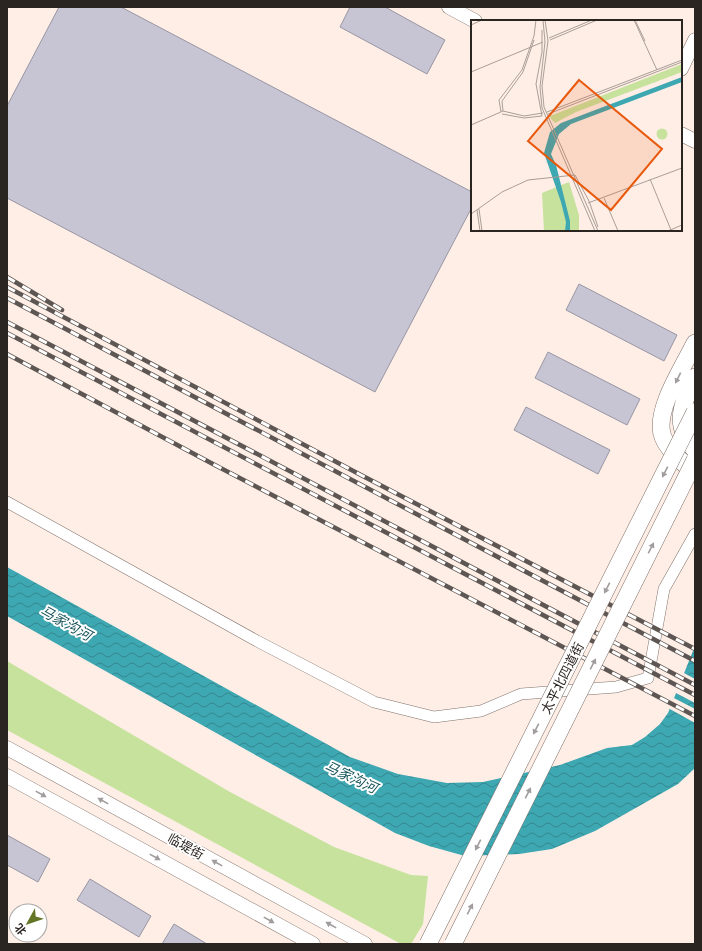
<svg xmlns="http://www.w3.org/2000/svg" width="702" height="951" font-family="'Golos Text','Noto Sans SC',sans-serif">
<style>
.green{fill:#c6e29c}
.water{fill:url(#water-waves)}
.pier{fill:#feeee6}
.building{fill:#c7c4d3;stroke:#9896a4}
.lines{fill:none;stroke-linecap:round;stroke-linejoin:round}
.minor-casing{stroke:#7f716a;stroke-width:12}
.tertiary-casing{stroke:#7f716a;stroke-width:15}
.primary-casing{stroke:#7f716a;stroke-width:18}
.minor{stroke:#fff;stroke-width:11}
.tertiary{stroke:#fff;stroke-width:14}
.primary{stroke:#fff;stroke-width:17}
.rail-casing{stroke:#5e5652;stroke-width:4.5}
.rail{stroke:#fff;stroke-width:3;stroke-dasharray:9;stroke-linecap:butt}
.primary-bridge-casing{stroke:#7f716a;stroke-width:18;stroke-linecap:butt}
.primary-bridge{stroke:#fff;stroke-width:17}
.oneway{fill:#a09d9c}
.labels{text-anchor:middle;stroke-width:4;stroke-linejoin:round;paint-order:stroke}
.street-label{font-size:13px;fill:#2b2522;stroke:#fff}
.water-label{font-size:14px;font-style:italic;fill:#1a555b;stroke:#fff}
.inset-road{fill:none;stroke:#aa9e98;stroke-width:1}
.view{fill:#e8590c;fill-opacity:0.15;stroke:#e8590c;stroke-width:2}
.inset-edge{fill:none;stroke:#2b2522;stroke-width:2}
</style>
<defs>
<pattern id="water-waves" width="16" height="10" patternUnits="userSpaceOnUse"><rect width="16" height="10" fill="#3da7b2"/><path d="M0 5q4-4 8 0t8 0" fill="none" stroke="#338890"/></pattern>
</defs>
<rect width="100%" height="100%" fill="#feeee6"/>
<path class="green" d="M 7,661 L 230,792 L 334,847 L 411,875 L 428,876 L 423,924 L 411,944 L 401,944 L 7,730 Z"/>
<path class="water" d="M 7,567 L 350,757 L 398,774 L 447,783 L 483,782 L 560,765 L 607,748 L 632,745 L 645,737 L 660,724 L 668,713 L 695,646 L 695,768 L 678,784 L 595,831 L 552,849 L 519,854 L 465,856 L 429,846 L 395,833 L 7,616 Z"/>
<path class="pier" d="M 682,672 L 695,679 L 695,703 L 674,692 Z
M 672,697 L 695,709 L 695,723 L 668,708 Z"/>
<path class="building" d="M 59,7 L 121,7 L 472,192 L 472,207 L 375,392 L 7,198 L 7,106 Z
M 350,7 L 385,7 L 445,40 L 427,74 L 340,27 Z
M 579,284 L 677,335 L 664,361 L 566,310 Z
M 548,352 L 640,399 L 627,425 L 535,378 Z
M 526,407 L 610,450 L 598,474 L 514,430 Z
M 7,835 L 50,859 L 38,882 L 7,865 Z
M 90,879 L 151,916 L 139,937 L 77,900 Z
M 174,924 L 207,944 L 162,944 Z"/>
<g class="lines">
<defs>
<path id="minor" d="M 7,502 L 257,641 L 374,702 L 434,717 L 481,711 L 521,694 L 616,687 L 648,678 L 664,589 L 695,534"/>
<path id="tertiary" d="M 449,7 L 475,21
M 681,69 L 695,40
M 681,134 L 695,141
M 7,748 L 365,944
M 7,776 L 313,944"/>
<path id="primary" d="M 695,343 C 684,366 653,412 663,437 C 669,452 684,463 695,474
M 695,377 C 682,404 672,425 695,450"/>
</defs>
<use href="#minor" class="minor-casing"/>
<use href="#tertiary" class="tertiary-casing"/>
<use href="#primary" class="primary-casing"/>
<use href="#minor" class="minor"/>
<use href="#tertiary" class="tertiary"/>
<use href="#primary" class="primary"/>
<defs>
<path id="rail" d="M 7,277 L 62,310
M 7,287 L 359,474 L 695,649
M 7,298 L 695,661
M 7,322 L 695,685
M 7,333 L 695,695
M 7,354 L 211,463 L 695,716"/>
</defs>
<use href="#rail" class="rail-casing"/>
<use href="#rail" class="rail"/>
<defs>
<path id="primary-bridge" d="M 428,944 L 695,412
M 453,944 L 695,460"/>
</defs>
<use href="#primary-bridge" class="primary-bridge-casing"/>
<use href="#primary-bridge" class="primary-bridge"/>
</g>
<defs><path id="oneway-solid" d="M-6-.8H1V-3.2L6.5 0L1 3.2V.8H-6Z"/></defs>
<g class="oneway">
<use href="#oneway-solid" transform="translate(678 378) rotate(116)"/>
<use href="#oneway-solid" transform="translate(665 472) rotate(117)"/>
<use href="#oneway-solid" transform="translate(651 548) rotate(-63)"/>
<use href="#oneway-solid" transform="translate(607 588) rotate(117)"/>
<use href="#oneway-solid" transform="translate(593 664) rotate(-63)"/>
<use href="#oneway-solid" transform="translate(536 729) rotate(117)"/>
<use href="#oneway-solid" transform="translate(528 793) rotate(-63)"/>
<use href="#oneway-solid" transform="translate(41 794) rotate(29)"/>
<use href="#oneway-solid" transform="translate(103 801) rotate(-151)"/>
<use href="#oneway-solid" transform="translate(478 845) rotate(117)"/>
<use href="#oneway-solid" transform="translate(155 857) rotate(29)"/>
<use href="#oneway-solid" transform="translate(217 863) rotate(-151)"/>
<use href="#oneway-solid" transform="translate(470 909) rotate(-63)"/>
<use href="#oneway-solid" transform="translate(269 920) rotate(29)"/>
<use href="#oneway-solid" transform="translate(331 925) rotate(-151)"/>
</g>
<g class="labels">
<g class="street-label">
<text transform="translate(562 678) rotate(-63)" y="5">太平北四道街</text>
<text transform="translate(186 846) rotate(29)" y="5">临堤街</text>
</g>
<g class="water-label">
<text transform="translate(66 623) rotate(29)" y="5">马家沟河</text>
<text transform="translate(351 777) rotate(25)" y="5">马家沟河</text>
</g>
</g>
<g transform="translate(471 20)">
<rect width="211" height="211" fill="#feeee6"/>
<path d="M 211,44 L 211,52 L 105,92 L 84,103 L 80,99 L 79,96 ZM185.5 114a5.5 5.5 0 1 1 11 0a5.5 5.5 0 1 1-11 0ZM 98,162 L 108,195 L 108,211 L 73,211 L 71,173 Z" fill="#c6e29c"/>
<path d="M 211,57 L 211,62 L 100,104 L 88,114 L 80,134 L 85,145 L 99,201 L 99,211 L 94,211 L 95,202 L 90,182 L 73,133 L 79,112 L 90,103 Z" fill="#3da7b2"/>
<path class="inset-road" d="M 72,0 L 74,22 L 69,67 L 71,88 L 124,211M 74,0 L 77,21 L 71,66 L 73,87 L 127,211M 163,0 L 186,50M 164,0 L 174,21M 0,5 L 11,0M 78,18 L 121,0M 79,20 L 126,0M 0,52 L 72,22M 32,91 L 31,81 L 52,52 L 63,20M 30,92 L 28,80 L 51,50 L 63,16 L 65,0M 76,92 L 211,40M 31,94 L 53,98 L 71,96M 77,94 L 211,42M 71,96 L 65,64 L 71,32 L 71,10M 0,105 L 32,91 L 53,96 L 72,93M 179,159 L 200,210M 133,178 L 147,211M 117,183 L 211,148M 8,189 L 11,211M 6,190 L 9,211M 0,194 L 31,172 L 57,160 L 104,155 L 118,181 L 127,207M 197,211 L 211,205"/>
<path class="view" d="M 108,60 L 191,129 L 140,190 L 57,121 Z"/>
<rect width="211" height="211" class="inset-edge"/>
</g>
<rect width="702" height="951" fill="none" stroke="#2b2522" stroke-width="16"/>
<g transform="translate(28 923) rotate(230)"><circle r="19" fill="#ffffff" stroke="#aaa8a7"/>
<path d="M0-3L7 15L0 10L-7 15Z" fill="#647625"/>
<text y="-6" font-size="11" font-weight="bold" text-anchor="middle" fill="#2b2522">北</text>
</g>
</svg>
